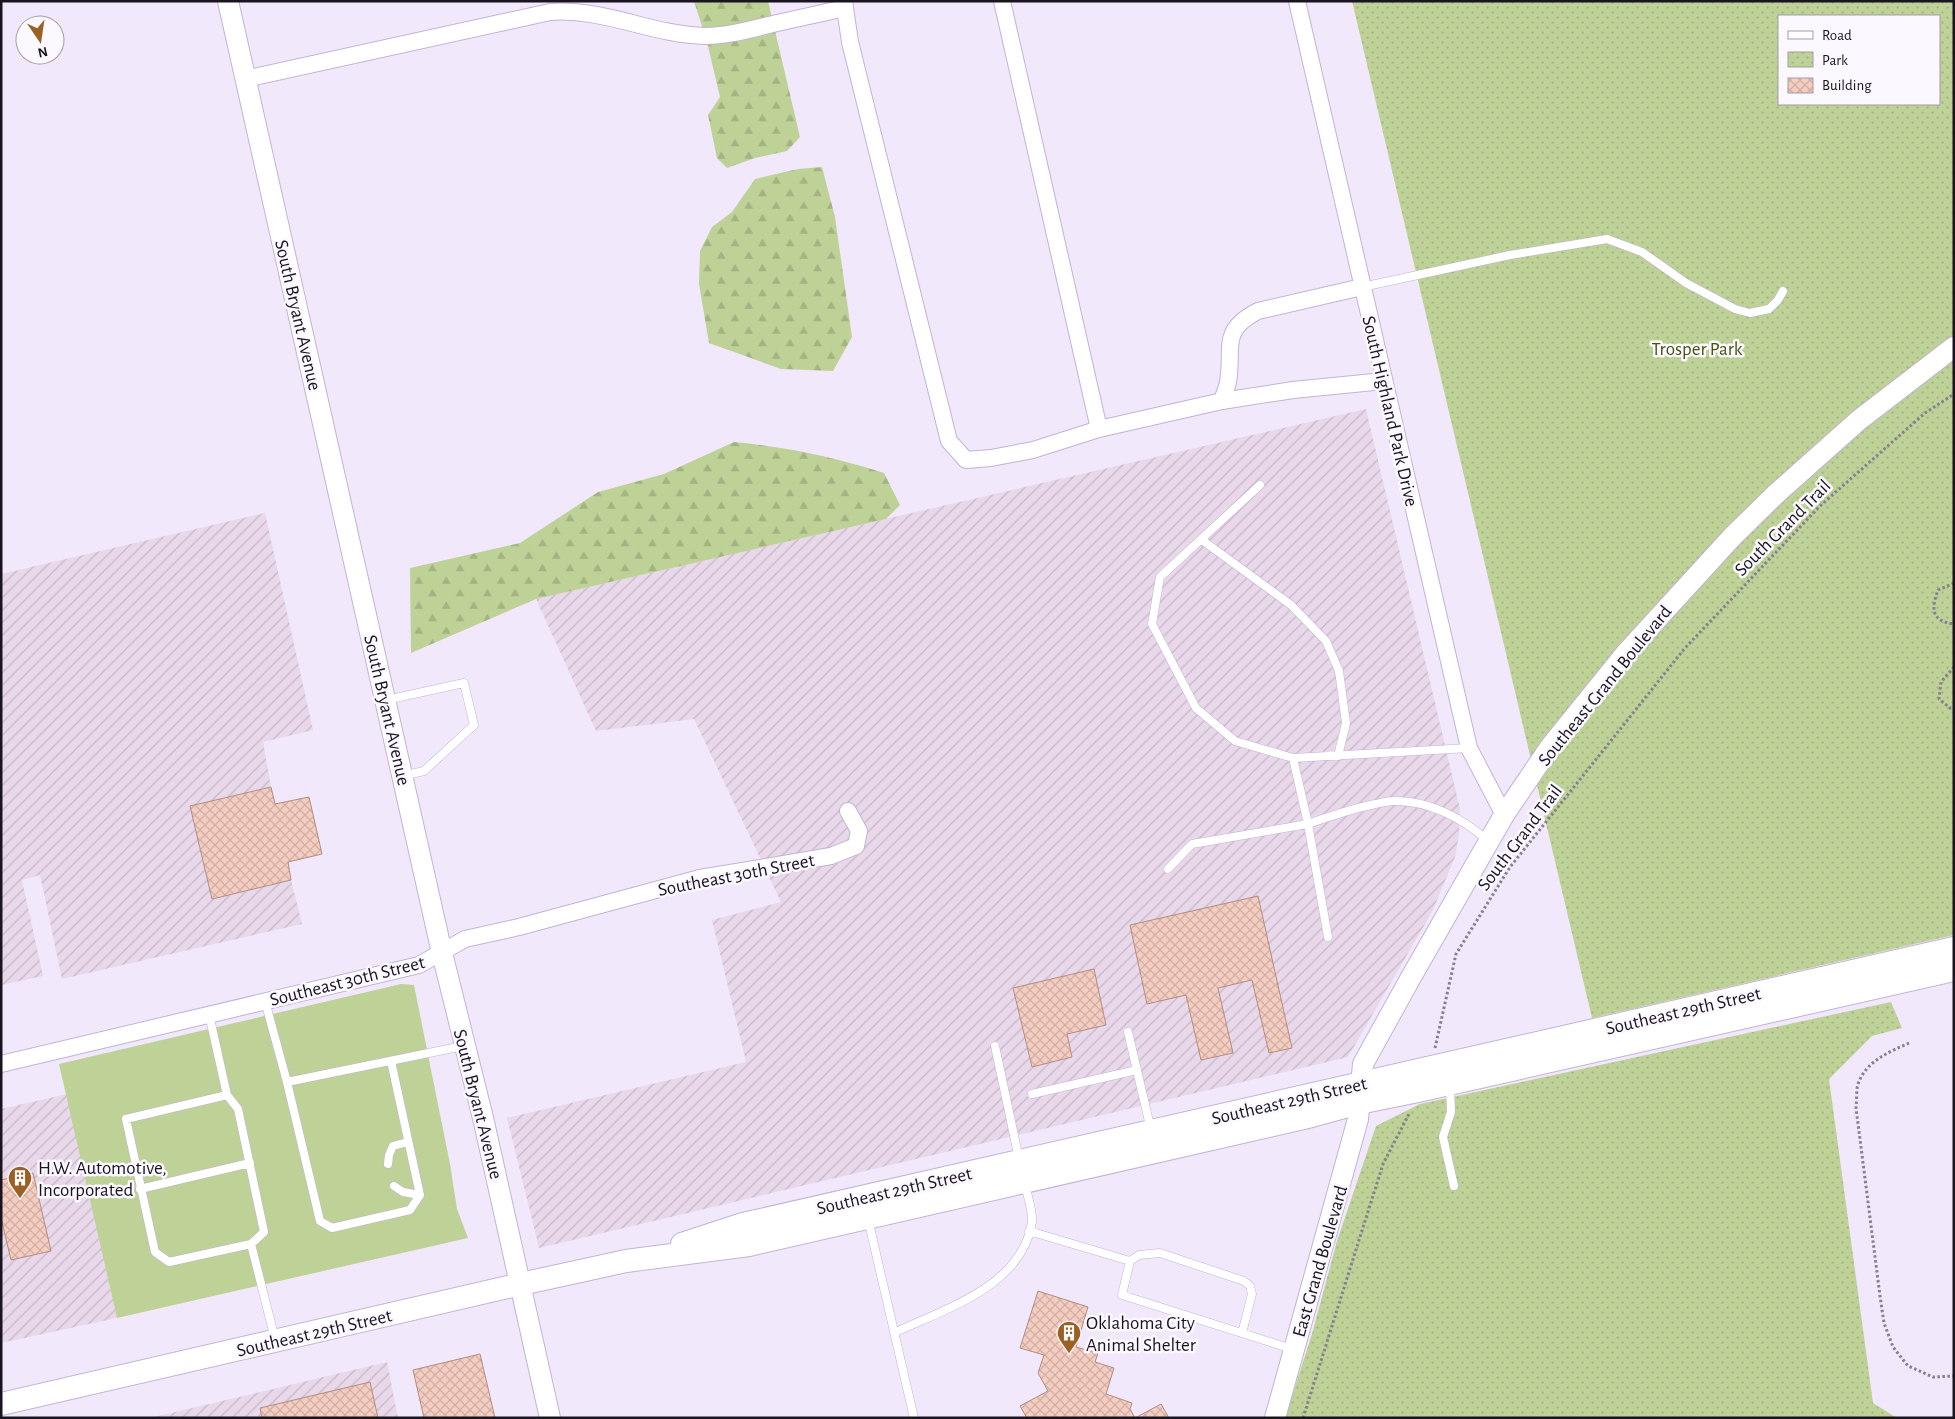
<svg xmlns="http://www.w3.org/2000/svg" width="1955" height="1419" font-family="'Alegreya Sans',sans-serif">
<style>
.industrial{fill:url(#industrial-furrows)}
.green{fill:#bed197}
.forest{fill:url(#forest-firs)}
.park{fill:url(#park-dots);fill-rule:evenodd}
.building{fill:url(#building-cross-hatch);stroke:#b18d81}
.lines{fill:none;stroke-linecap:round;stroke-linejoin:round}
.service-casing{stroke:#c2b3d3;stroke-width:9}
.minor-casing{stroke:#c2b3d3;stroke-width:18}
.tertiary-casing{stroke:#c2b3d3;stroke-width:22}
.secondary-casing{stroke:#c2b3d3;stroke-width:24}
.path{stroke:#867f8f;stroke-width:3;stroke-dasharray:2.5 2.5;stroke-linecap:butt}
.service{stroke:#fff;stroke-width:8}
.minor{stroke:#fff;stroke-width:16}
.tertiary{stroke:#fff;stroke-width:20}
.secondary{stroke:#fff;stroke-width:22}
.labels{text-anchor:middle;stroke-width:5;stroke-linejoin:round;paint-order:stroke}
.street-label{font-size:19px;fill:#19141f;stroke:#fbf8ff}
.park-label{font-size:19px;fill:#44560f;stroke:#fbf8ff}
.poi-label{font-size:19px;fill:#19141f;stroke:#fbf8ff;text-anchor:start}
</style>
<defs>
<pattern id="industrial-furrows" width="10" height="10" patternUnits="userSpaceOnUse" patternTransform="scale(1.25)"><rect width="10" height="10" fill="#e8d8ea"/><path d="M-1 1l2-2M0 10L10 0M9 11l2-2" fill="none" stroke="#c6b8c8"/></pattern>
<pattern id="forest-firs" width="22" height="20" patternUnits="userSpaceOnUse" patternTransform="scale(1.25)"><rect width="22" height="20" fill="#bed197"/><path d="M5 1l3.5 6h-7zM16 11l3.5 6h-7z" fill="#a3b382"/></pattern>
<pattern id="park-dots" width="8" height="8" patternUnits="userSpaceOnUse" patternTransform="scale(1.25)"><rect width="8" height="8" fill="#bed197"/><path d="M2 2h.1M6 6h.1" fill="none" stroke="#a3b382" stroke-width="1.8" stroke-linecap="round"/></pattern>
<pattern id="building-cross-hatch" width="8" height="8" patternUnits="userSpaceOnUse" patternTransform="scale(1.25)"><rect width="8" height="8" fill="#f4cdc0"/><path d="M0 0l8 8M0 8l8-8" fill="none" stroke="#d1afa5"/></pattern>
</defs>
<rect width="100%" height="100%" fill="#f1e8fc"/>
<path class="industrial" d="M 1366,409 L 1460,809 L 1459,834 L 1455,857 L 1432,912 L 1348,1057 L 539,1248 L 507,1118 L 746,1062 L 712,920 L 781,902 L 694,719 L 596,731 L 536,599 Z
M 265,513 L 313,730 L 263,742 L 271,787 L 190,806 L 212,899 L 291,880 L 302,924 L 62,979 L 40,875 L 22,880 L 43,976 L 1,985 L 1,574 Z
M 67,1094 L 117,1318 L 1,1343 L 1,1109 Z
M 387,1362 L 398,1418 L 150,1418 Z"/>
<path class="green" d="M 401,984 L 414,985 L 450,1164 L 457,1209 L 468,1238 L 117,1318 L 59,1064 Z"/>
<path class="forest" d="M 694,1 L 768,1 L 800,137 L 787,151 L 755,158 L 727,168 L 717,158 L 708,115 L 720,97 L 707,42 Z
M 822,167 L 835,217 L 852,337 L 833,371 L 781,369 L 709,343 L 699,284 L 700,251 L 712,227 L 732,212 L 755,179 L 798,169 Z
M 734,442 C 785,447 835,457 884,473 L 900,505 L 886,519 L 536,599 L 411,653 L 410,568 L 520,543 L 598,492 L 664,474 Z"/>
<path class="park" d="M 1352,1 L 1954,1 L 1954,935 L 1592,1018 ZM 1779,16 L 1939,16 L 1939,104 L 1779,104 Z
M 1891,1002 L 1902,1028 L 1872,1036 L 1829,1079 L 1873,1403 L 1897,1418 L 1285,1418 L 1312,1334 L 1337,1241 L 1376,1126 L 1420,1104 Z"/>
<path class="building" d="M 271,787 L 275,804 L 309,797 L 322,854 L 288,862 L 291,880 L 212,899 L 190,806 Z
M 1258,896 L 1292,1048 L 1269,1053 L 1252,980 L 1218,988 L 1233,1053 L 1201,1060 L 1186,995 L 1147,1004 L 1130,925 Z
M 1094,969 L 1106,1025 L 1067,1034 L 1072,1057 L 1032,1067 L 1013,988 Z
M 33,1173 L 51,1251 L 11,1260 L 1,1218 L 1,1180 Z
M 1038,1291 L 1088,1307 L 1076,1347 L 1098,1353 L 1095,1362 L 1114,1368 L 1106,1394 L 1132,1403 L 1130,1409 L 1135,1418 L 1027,1418 L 1020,1406 L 1048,1391 L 1038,1373 L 1044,1355 L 1020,1348 Z
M 480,1354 L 495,1418 L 424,1418 L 413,1370 Z
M 370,1382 L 378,1418 L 262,1418 L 260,1408 Z
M 1161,1404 L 1169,1418 L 1135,1418 Z"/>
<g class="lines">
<defs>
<path id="service" d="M 1362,287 L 1510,255 L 1607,239 L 1642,252 L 1686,283 L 1735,309 L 1750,313 L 1769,309 L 1778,300 L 1783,291
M 1260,485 L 1160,577 L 1152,624 L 1196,708 L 1235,741 L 1293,758
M 1202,540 L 1291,605 L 1326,641 L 1339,671 L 1346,723 L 1338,756
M 386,700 L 464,683 L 474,725 L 424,771 L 402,776
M 1469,748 L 1293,758 L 1308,824 C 1330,816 1352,809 1375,804 C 1381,803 1388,801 1394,801 C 1428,800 1464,819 1488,841
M 1168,869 L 1192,844 L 1308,824 L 1328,937
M 265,1001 L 287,1082 L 320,1221 L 332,1228 L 410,1210 L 420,1195 L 391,1061
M 209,1014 L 227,1095
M 1128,1032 L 1151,1130
M 995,1046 L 1019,1159
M 287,1082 L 463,1046
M 1450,1086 L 1451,1112 L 1443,1137 L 1454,1186
M 1032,1094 L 1137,1070
M 388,1164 L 389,1155 L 393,1146 L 408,1142
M 394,1186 L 403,1192 L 420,1195
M 140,1189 L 250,1163
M 868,1219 L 914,1418
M 1029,1231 L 1130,1261 L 1122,1295 L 1292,1349
M 251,1244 L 264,1232 L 238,1109 L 227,1095 L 126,1119 L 155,1252 L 169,1262 L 251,1244 L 275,1339
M 1130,1261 L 1139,1255 L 1160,1253 L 1244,1281 L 1250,1286 L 1252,1294 L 1242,1333
M 896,1332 C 947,1308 1022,1286 1032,1222 C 1033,1211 1027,1195 1025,1184"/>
<path id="minor" d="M 844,1 L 850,42 L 949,441 L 966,460 L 991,458 L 1033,450 L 1099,429 L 1222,401 L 1293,390 L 1384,381
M 1002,1 L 1099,429
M 1297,1 L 1469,748 L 1504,815
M 245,79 L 550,12 C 605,8 652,35 705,36 C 727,36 748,30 769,25 C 794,19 819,14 844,8
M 1222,401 C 1224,394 1227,388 1228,382 C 1234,348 1219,331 1258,311 L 1362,287
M 1,1064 L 419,965 L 465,939 L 519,927 L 700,878 L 831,856 L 856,846 L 859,831 L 848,811"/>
<path id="tertiary" d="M 228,1 L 442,953 L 483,1118 L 550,1418
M 1275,1418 L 1358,1119 L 1363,1064 L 1410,979 L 1504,815 L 1550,747 L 1626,653 L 1733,536 L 1777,493 L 1859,420 L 1954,347"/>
<path id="secondary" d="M 682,1244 L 743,1224 L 1954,948
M 1,1404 L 521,1284 L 626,1261 L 749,1245 L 1312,1116 L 1359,1103 L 1418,1091 L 1954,970"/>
</defs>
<use href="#service" class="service-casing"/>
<use href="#minor" class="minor-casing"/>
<use href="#tertiary" class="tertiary-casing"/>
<use href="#secondary" class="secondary-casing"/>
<path class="path" d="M 1954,583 L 1938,590 C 1931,609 1931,621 1954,624
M 1954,667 L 1941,682 L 1939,699 L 1950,708 L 1954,708
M 1909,1043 C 1889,1052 1866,1061 1858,1084 C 1856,1091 1857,1100 1856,1108 L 1880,1296 L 1884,1323 L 1893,1347 L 1908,1366 L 1933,1377 L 1954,1376
M 1435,1048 L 1456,954 L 1510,867 L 1685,648 L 1820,506 L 1925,413 L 1954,394
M 1303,1418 L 1383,1164 L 1410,1112"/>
<use href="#service" class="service"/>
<use href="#minor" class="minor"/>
<use href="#tertiary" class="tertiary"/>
<use href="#secondary" class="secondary"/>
</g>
<defs>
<symbol id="building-pin" viewBox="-11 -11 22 30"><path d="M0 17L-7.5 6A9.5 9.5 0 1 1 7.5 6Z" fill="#9c5f24" stroke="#fbf8ff"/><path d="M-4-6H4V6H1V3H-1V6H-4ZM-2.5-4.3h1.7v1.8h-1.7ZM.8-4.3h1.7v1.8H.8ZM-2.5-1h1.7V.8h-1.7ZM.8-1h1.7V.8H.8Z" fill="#fff"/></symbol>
</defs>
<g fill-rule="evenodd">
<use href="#building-pin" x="6" y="1164" width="28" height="38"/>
<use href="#building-pin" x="1055" y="1319" width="28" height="38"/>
</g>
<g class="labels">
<g class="street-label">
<text transform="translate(299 315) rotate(77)" y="7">South Bryant Avenue</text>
<text transform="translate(1391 411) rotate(77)" y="7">South Highland Park Drive</text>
<text transform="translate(1782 527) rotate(-45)" y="7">South Grand Trail</text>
<text transform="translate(1604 685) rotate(-51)" y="7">Southeast Grand Boulevard</text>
<text transform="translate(388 710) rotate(77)" y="7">South Bryant Avenue</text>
<text transform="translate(1519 837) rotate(-53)" y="7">South Grand Trail</text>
<text transform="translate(736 874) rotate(-11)" y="7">Southeast 30th Street</text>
<text transform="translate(347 980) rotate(-14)" y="7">Southeast 30th Street</text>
<text transform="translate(1683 1010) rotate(-13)" y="7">Southeast 29th Street</text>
<text transform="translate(1289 1100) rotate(-13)" y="7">Southeast 29th Street</text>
<text transform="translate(479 1104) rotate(76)" y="7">South Bryant Avenue</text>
<text transform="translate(894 1190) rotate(-13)" y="7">Southeast 29th Street</text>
<text transform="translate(1319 1261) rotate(-74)" y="7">East Grand Boulevard</text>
<text transform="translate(314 1332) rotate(-13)" y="7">Southeast 29th Street</text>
</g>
<g class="park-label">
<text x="1697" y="355">Trosper Park</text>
</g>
<g class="poi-label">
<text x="38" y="1174">H.W. Automotive,<tspan x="38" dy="22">Incorporated</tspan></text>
<text x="1086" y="1329">Oklahoma City<tspan x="1086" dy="22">Animal Shelter</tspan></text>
</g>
</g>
<rect width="1955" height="1419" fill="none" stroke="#19141f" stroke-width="5"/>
<rect x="1778" y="15" width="162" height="90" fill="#fbf8ff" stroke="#a19da5"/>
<rect x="1788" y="31" width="25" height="8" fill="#ffffff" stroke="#a19da5"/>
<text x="1822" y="40" font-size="15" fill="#19141f">Road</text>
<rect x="1788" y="52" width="25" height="15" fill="url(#park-dots)" stroke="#a19da5"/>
<text x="1822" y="65" font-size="15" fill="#19141f">Park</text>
<rect x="1788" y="78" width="25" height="15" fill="url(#building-cross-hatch)" stroke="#a19da5"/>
<text x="1822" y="90" font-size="15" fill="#19141f">Building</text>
<g transform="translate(40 40) rotate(167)"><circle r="24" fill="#fbf8ff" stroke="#a19da5"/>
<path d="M0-4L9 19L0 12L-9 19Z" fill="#9c5f24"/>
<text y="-8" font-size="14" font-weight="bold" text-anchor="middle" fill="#19141f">N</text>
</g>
</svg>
